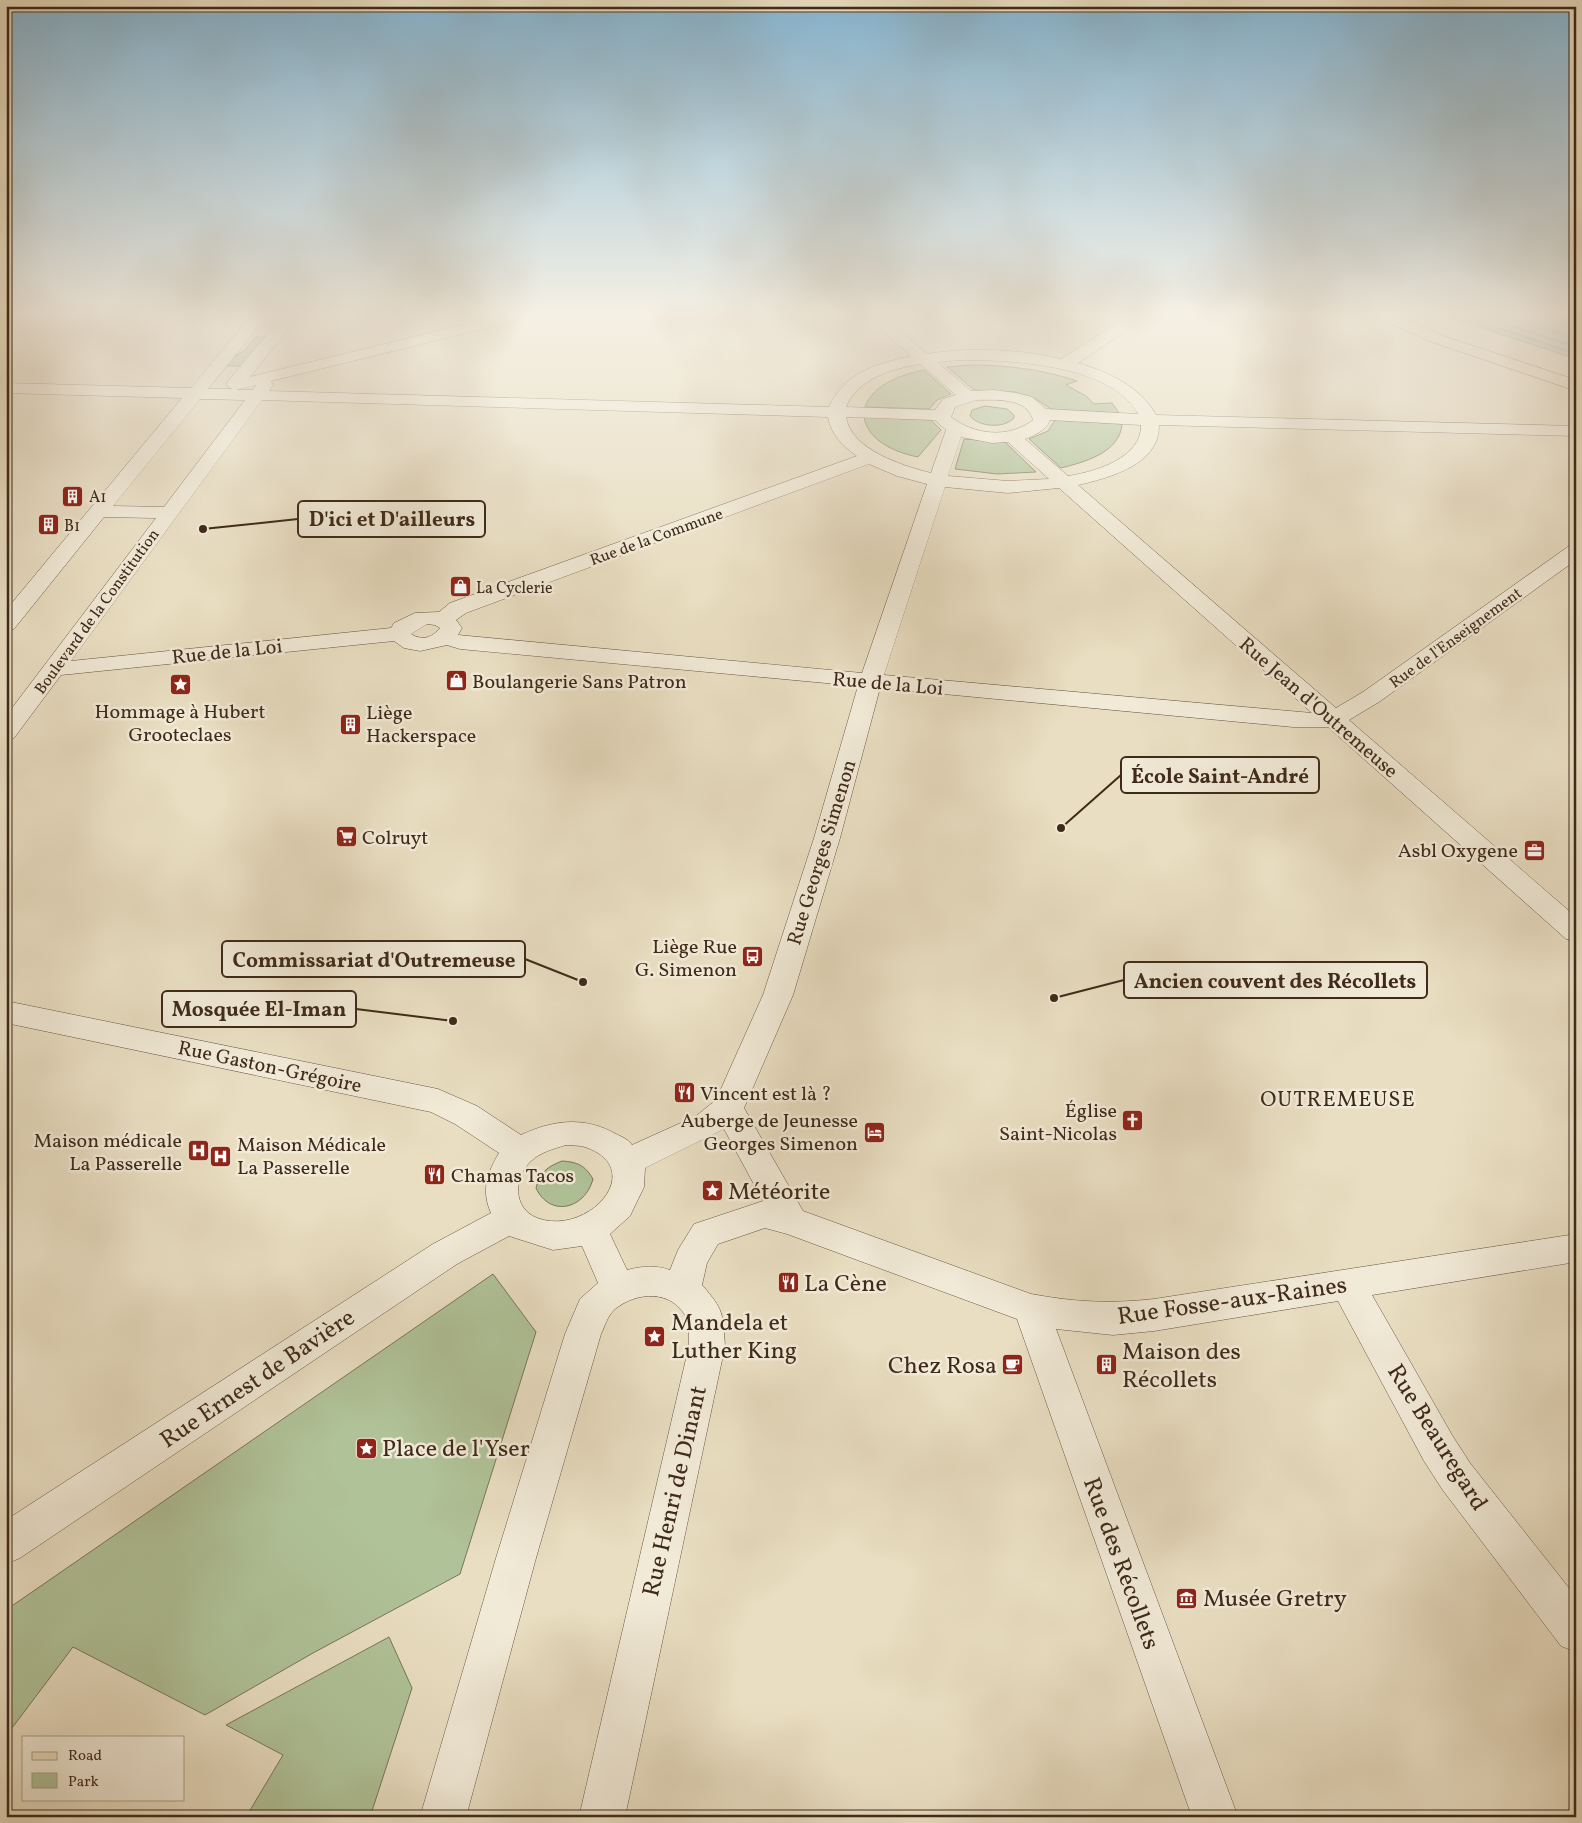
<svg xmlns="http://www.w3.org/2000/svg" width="1582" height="1823" font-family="Vollkorn,serif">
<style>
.green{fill:#b0c298;stroke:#787659}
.water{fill:#97bcb6;stroke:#748278}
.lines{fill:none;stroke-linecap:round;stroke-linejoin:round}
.shore{stroke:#6b7368;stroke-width:1}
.street-casing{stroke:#6a5744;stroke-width:1}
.primary-casing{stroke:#3f2a1a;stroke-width:1}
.street{fill:#f1ead7;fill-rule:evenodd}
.primary{fill:#e9dec2;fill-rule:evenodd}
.labels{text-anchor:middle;stroke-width:5;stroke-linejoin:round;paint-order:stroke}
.far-poi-label{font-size:16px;fill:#3f2a1a;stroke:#f1ead7;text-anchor:start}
.far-street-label{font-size:16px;fill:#3f2a1a;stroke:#f1ead7}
.street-label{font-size:20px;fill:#3f2a1a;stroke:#f1ead7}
.poi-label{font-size:20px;fill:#3f2a1a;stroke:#f1ead7;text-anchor:start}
.quarter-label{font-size:22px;letter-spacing:1px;fill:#3f2a1a;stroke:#f1ead7}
.near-poi-label{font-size:24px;fill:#3f2a1a;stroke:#f1ead7;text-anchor:start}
.near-street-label{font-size:24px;fill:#3f2a1a;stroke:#f1ead7}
.leader{fill:none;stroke:#3f2a1a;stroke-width:2}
.callout-dot{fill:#3f2a1a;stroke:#f1ead7;stroke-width:2}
.callout{fill:#f1ead7;stroke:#3f2a1a;stroke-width:2}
.callout-label{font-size:21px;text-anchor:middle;font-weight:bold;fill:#3f2a1a}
</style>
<rect width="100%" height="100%" fill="#e9dec2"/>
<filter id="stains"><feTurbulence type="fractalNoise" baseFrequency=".004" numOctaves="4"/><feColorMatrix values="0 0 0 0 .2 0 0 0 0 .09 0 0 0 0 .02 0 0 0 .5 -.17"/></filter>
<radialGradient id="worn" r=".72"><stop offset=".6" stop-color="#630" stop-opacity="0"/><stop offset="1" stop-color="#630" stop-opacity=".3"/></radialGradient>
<path class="green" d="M 256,337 L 265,337 L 242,366 L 225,366 L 231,358 L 244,351 Z
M 969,365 C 1006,365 1041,369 1077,381 L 1066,385 L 1086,396 L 1094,404 L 1112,403 L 1119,413 L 1051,409 L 1034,398 L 1015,392 L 974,390 L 947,367 Z
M 924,370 L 951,394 L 937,400 L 929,409 L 865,407 C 873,384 903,374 924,370 Z
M 985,406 L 1007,409 L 1014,415 L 1014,418 C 1004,429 979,427 970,416 L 972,410 Z
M 864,417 L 931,420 L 941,430 L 918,457 C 898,453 868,442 864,417 Z
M 1055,420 L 1122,424 C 1120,453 1084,462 1061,468 L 1029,439 L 1048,431 Z
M 964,439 L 1005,442 L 1036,472 L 997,474 L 955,469 Z
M 562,1161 C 577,1162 585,1165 593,1179 C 585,1209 550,1218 536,1188 C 540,1172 547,1167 562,1161 Z
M 493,1274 L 536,1332 L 460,1574 L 313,1653 L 205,1715 L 73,1647 L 6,1736 L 6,1610 Z
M 389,1637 L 412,1688 L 370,1817 L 246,1817 L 283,1755 L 226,1725 Z"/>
<path class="water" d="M 1448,317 L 1576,317 L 1576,359 Z"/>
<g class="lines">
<path class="shore" d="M 1464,317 L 1576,354
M 1484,317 L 1576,347
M 1508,317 L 1576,339"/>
<defs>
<path id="street" d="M 250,317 L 266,317 L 208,389 L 232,389 L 226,385 L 228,381 L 282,317 L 298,317 L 250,377 L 494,317 L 522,317 L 519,320 L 271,381 L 273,385 L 269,391 L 829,407 C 846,371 875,365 911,356 L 867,317 L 884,317 L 927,354 C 971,347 1018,349 1061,359 L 1127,317 L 1146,317 L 1078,363 C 1108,372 1140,386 1156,415 L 1576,426 L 1576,436 L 1159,425 C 1160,465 1108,478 1078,485 L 1336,708 L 1363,692 L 1569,546 L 1576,544 L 1576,560 L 1379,702 L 1349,720 L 1576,917 L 1576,941 L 1566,939 L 1328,727 L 1293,727 L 880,688 L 840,838 L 793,995 L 744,1108 L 803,1211 L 1031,1294 C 1074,1302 1110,1304 1154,1299 L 1576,1234 L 1576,1262 L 1372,1295 L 1452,1435 L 1470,1463 L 1576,1597 L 1576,1652 L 1561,1646 L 1442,1489 L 1424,1461 L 1338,1301 L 1154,1331 L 1113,1335 L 1056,1329 L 1238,1817 L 1192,1817 L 1017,1319 L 787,1234 L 765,1228 L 718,1244 L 707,1263 L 702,1285 C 724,1310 723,1314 725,1346 L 625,1817 L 579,1817 L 689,1346 C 688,1338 690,1326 687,1319 C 673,1289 636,1291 614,1310 C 607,1317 605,1326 601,1334 L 536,1558 L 466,1817 L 420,1817 L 496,1558 L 565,1334 L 580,1299 L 598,1283 L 582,1246 L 553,1250 L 509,1236 L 457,1264 L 20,1558 L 6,1564 L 6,1520 L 433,1244 L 491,1213 C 481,1191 487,1173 499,1153 L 455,1124 L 431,1112 L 6,1023 L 6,1001 L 438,1089 L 477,1106 L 521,1135 C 553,1120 584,1116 616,1134 C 622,1137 628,1139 632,1145 L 696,1116 L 716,1100 L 763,995 L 814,838 L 858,686 L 460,649 L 447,645 L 420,651 L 404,648 L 394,641 L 61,675 L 14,738 L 6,740 L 6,716 L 156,518 L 104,517 L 14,629 L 6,630 L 6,610 L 182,398 L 6,393 L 6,383 L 191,388 ZM 964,360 C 1013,360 1112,365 1138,414 L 1046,409 L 1032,397 L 1016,393 L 994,390 L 971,391 L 937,362 ZM 920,364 L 956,395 L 943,399 L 935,410 L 846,407 C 858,378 892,369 920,364 ZM 256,385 L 253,390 L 236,390 ZM 200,399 L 245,400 L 164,507 L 113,506 ZM 262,400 L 828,417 C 831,435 843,446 857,456 L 450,603 L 439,612 L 415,613 L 394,623 L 391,628 L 71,661 ZM 977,400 C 995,400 1027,397 1033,420 C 1009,439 974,435 951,417 L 955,407 ZM 846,417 L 935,420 L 946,430 L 931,473 C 903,466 851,450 846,417 ZM 1050,420 L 1141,425 C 1142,458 1095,472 1068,476 L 1025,439 C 1035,435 1047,430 1050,420 ZM 961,437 L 992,443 L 1008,442 L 1049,479 L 1008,481 L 948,476 ZM 869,464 L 897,476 L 927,484 L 862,673 L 458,635 L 462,628 L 456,620 L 466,613 ZM 945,487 L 1008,493 L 1059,488 L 1312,713 L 884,675 ZM 427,624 L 435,625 L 440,628 C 432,638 422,641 411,634 ZM 724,1129 L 763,1201 L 694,1224 L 678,1250 L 670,1270 C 655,1265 643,1266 627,1270 L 610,1234 L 630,1216 L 644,1187 L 645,1168 ZM 566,1145 C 572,1146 580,1145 585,1147 C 649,1169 588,1237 537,1218 C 512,1208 514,1177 531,1161 C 541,1152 553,1149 566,1145 Z"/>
<path id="primary" d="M 1379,317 L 1400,317 L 1444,336 L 1576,380 L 1576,391 L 1432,342 L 1382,320 Z"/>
</defs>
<use href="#street" class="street-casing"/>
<use href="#primary" class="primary-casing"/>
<use href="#street" class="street"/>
<use href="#primary" class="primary"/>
</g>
<linearGradient id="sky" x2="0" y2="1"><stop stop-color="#87b7d4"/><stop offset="0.55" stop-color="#f5f0e4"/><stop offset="1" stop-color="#f5f0e4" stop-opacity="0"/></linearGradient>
<rect width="1582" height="572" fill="url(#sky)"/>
<defs>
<symbol id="building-square" viewBox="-11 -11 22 22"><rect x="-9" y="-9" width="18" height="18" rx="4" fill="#8f2418" stroke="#f1ead7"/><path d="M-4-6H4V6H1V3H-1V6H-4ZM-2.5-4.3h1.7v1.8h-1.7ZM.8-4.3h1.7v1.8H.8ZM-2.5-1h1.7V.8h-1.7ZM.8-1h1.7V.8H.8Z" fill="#fff"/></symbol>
<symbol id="shop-square" viewBox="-11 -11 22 22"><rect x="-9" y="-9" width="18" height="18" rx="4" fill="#8f2418" stroke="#f1ead7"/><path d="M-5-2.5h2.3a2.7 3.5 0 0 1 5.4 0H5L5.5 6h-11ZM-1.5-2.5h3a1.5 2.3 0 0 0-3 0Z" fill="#fff"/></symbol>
<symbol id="sight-square" viewBox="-11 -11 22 22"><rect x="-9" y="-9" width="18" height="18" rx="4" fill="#8f2418" stroke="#f1ead7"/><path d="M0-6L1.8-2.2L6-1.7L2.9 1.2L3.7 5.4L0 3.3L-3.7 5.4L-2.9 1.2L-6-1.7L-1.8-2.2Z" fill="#fff"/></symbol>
<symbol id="supermarket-square" viewBox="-11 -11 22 22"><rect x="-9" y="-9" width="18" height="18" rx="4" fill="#8f2418" stroke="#f1ead7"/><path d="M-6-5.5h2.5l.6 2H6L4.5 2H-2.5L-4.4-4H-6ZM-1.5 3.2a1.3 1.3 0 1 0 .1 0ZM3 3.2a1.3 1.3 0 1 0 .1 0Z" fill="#fff"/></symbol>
<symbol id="office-square" viewBox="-11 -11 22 22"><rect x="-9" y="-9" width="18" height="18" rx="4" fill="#8f2418" stroke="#f1ead7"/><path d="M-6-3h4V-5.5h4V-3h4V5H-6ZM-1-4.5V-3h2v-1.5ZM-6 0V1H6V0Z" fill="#fff"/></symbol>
<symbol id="bus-square" viewBox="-11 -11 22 22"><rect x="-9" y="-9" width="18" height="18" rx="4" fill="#8f2418" stroke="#f1ead7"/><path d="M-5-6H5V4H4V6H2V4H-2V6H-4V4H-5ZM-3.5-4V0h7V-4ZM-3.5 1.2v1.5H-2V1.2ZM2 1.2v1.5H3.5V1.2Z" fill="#fff"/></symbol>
<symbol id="restaurant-square" viewBox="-11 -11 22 22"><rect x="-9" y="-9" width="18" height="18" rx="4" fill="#8f2418" stroke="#f1ead7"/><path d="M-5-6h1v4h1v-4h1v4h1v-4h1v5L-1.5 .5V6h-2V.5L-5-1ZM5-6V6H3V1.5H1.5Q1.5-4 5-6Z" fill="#fff"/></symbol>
<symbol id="church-square" viewBox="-11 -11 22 22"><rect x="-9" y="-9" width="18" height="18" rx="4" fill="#8f2418" stroke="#f1ead7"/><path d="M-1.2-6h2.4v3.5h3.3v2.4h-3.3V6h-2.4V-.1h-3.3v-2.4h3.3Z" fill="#fff"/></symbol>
<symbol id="hotel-square" viewBox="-11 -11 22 22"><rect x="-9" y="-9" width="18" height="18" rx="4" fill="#8f2418" stroke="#f1ead7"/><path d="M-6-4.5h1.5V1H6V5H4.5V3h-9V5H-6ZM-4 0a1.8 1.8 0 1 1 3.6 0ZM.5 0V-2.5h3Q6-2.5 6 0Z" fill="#fff"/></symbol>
<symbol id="hospital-square" viewBox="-11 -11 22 22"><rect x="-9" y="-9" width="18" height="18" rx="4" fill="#8f2418" stroke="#f1ead7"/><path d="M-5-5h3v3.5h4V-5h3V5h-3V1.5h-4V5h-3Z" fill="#fff"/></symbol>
<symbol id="cafe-square" viewBox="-11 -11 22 22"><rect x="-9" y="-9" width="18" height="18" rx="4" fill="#8f2418" stroke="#f1ead7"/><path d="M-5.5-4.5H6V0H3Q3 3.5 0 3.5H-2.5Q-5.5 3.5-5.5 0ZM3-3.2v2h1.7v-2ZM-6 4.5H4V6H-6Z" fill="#fff"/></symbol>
<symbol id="museum-square" viewBox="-11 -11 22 22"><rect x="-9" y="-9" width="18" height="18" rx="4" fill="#8f2418" stroke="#f1ead7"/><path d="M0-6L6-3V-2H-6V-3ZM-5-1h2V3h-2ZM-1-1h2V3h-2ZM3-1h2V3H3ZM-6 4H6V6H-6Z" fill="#fff"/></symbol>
</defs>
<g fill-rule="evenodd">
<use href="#building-square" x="60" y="484" width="25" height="25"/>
<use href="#building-square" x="36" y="512" width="25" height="25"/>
<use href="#shop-square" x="448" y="574" width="25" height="25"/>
<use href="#shop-square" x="444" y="668" width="25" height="25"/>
<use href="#sight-square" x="168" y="672" width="25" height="25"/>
<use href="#building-square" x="338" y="712" width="25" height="25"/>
<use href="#supermarket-square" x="334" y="824" width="25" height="25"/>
<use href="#office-square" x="1522" y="838" width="25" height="25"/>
<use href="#bus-square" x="740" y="944" width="25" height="25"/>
<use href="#restaurant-square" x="672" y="1080" width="25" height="25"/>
<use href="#church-square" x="1120" y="1108" width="25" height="25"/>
<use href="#hotel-square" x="862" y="1120" width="25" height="25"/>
<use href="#hospital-square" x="186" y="1138" width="25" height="25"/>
<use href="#hospital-square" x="208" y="1144" width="25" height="25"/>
<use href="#restaurant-square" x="422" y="1162" width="25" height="25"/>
<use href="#sight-square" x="700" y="1178" width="25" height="25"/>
<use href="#restaurant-square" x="776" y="1270" width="25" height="25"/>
<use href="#sight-square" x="642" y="1324" width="25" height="25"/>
<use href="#cafe-square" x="1000" y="1352" width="25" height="25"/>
<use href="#building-square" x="1094" y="1352" width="25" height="25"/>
<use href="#sight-square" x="354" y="1436" width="25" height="25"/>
<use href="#museum-square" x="1174" y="1586" width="25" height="25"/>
</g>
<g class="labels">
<g class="far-poi-label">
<text x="89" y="502">A1</text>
<text x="64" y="531">B1</text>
<text x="476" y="593">La Cyclerie</text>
</g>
<g class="far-street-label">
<text transform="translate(656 536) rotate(-20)" y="6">Rue de la Commune</text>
<text transform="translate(96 611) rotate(-54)" y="6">Boulevard de la Constitution</text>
<text transform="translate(1455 637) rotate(-36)" y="6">Rue de l'Enseignement</text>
</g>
<g class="street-label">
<text transform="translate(227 651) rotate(-6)" y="7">Rue de la Loi</text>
<text transform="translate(888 683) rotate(5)" y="7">Rue de la Loi</text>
<text transform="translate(1319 707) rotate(41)" y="7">Rue Jean d'Outremeuse</text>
<text transform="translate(821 852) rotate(-73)" y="7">Rue Georges Simenon</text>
<text transform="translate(270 1066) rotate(12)" y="7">Rue Gaston-Grégoire</text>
</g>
<g class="poi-label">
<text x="472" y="688">Boulangerie Sans Patron</text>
<text x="180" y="718" text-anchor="middle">Hommage à Hubert<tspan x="180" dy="23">Grooteclaes</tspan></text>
<text x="366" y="719">Liège<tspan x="366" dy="23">Hackerspace</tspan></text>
<text x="362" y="844">Colruyt</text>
<text x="1518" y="857" text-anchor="end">Asbl Oxygene</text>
<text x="737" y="953" text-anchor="end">Liège Rue<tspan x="737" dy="23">G. Simenon</tspan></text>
<text x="700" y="1100">Vincent est là ?</text>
<text x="1117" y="1117" text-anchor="end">Église<tspan x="1117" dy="23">Saint-Nicolas</tspan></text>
<text x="858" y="1127" text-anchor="end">Auberge de Jeunesse<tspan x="858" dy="23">Georges Simenon</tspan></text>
<text x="182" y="1147" text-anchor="end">Maison médicale<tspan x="182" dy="23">La Passerelle</tspan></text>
<text x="237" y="1151">Maison Médicale<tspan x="237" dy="23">La Passerelle</tspan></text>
<text x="451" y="1182">Chamas Tacos</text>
</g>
<g class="quarter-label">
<text x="1338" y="1106">OUTREMEUSE</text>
</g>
<g class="near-poi-label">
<text x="728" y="1199">Météorite</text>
<text x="804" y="1291">La Cène</text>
<text x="671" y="1330">Mandela et<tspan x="671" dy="28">Luther King</tspan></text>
<text x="1122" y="1359">Maison des<tspan x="1122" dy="28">Récollets</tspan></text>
<text x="997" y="1373" text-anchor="end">Chez Rosa</text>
<text x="382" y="1456">Place de l'Yser</text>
<text x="1203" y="1606">Musée Gretry</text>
</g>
<g class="near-street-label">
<text transform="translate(1232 1300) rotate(-8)" y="8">Rue Fosse-aux-Raines</text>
<text transform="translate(257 1378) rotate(-34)" y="8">Rue Ernest de Bavière</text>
<text transform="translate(1438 1437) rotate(58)" y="8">Rue Beauregard</text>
<text transform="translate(674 1491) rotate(-77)" y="8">Rue Henri de Dinant</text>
<text transform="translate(1122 1563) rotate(70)" y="8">Rue des Récollets</text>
</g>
</g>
<path class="leader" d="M203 529L298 519M1061 828L1121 775M583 982L525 959M1054 998L1124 980M453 1021L356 1009"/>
<g class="callout-dot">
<circle cx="203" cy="529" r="5"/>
<circle cx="1061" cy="828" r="5"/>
<circle cx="583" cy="982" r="5"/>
<circle cx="1054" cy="998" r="5"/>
<circle cx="453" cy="1021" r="5"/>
</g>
<g class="callout">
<rect x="298" y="501" width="187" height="36" rx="5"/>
<rect x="1121" y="757" width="198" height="36" rx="5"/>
<rect x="222" y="941" width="303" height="36" rx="5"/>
<rect x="1124" y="962" width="303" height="36" rx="5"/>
<rect x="162" y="991" width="194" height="36" rx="5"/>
</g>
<g class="callout-label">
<text x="392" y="526">D'ici et D'ailleurs</text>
<text x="1220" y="783">École Saint-André</text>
<text x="374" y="967">Commissariat d'Outremeuse</text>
<text x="1275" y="988">Ancien couvent des Récollets</text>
<text x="259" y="1016">Mosquée El-Iman</text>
</g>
<rect width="1582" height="1823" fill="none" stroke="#e9dec2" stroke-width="25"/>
<rect x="8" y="8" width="1567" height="1808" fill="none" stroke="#3f2a1a" stroke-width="2.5"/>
<rect x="12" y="12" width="1557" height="1798" fill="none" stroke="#3f2a1a"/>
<rect x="22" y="1736" width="162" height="65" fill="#f1ead7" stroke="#aa9d8b"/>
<rect x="32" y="1752" width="25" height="8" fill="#e9dec2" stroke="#aa9d8b"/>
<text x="68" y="1760" font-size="15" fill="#3f2a1a">Road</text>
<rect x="32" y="1773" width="25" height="15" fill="#b0c298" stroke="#aa9d8b"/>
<text x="68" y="1786" font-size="15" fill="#3f2a1a">Park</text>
<rect width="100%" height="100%" filter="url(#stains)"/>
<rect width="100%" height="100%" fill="url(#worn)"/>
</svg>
